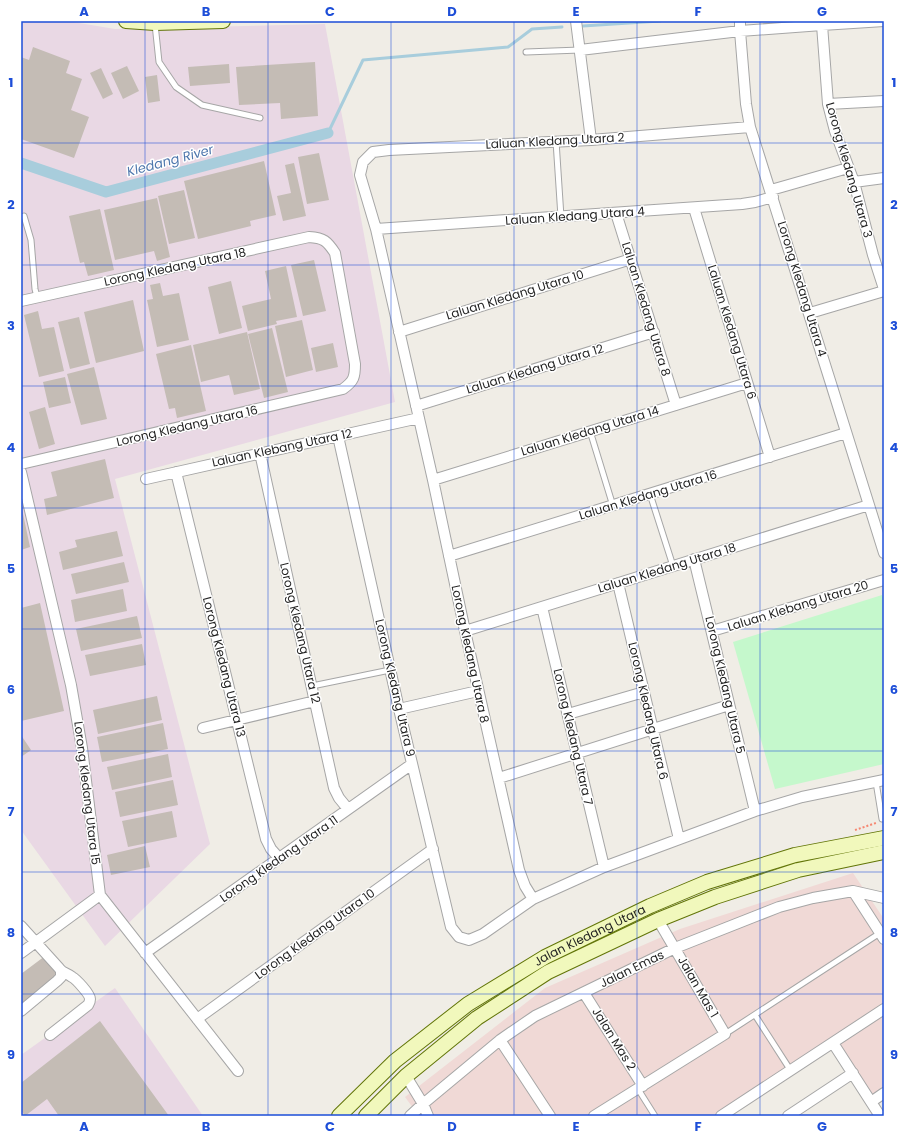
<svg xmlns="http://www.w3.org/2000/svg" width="905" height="1137" font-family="Poppins,sans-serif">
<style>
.commercial{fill:#f0d9d6}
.industrial{fill:#e9d8e4}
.park{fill:#c5f8cc}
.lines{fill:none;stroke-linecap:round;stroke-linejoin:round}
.stream{stroke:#a8cddc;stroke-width:3}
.canal{stroke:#a8cddc;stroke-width:11}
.building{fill:#c4bcb5}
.lane-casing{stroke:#a6a6a6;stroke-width:7}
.street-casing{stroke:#a6a6a6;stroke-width:12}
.secondary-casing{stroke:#627508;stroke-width:16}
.path{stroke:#f68771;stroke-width:2;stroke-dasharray:2 2;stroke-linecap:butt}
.lane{stroke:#fff;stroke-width:5}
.street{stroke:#fff;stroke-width:10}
.secondary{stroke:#f1f8bc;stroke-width:14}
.grid{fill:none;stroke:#1d4ed8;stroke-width:1;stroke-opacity:0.55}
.labels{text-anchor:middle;stroke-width:3;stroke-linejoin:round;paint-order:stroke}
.street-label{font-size:12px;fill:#1f1f1f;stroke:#fff}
.water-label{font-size:13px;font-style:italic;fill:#4e77ad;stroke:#fff}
.neatline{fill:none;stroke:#1d4ed8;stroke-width:1.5}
.grid-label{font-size:13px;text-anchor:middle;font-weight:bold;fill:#1d4ed8}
</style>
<rect width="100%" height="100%" fill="#f0ede6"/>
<path class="commercial" d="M 853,873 L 884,919 L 884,1097 L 872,1104 L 834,1047 L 730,1116 L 419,1116 L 405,1097 L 545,988 L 680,929 Z"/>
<path class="industrial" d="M 21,21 L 67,21 L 115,29 L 325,24 L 395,402 L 115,479 L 210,844 L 105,946 L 21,830 Z
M 115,988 L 203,1116 L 21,1116 L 21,1055 Z"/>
<path class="park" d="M 882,595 L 884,600 L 884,764 L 775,789 L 733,642 Z"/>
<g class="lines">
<path class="stream" d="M 583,26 L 660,21
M 328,133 L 363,60 L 508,47 L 532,29 L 562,27"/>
<path class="canal" d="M 21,163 L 106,192 L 328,133"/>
</g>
<path class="building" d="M 33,47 L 70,61 L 66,73 L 82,79 L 71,110 L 89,117 L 74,158 L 21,139 L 21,57 L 29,60 Z
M 315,62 L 318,116 L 281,119 L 280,103 L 239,105 L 236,67 Z
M 229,64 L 230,83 L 190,86 L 188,67 Z
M 127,66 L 139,91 L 123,99 L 111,73 Z
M 101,68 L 113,94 L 103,99 L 90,73 Z
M 157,75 L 160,101 L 148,103 L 145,77 Z
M 319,153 L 329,200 L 307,204 L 298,157 Z
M 264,161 L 276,215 L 250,221 L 251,226 L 198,239 L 184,181 Z
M 294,163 L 306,216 L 283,221 L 277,196 L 291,193 L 285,165 Z
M 184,190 L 195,238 L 169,244 L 158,196 Z
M 157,198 L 170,257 L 157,261 L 154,251 L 115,260 L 104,210 Z
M 100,209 L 114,270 L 88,276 L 84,262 L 80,263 L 69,216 Z
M 314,260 L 326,311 L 303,316 L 291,265 Z
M 286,266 L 297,317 L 276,321 L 277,324 L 248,331 L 242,306 L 271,299 L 265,271 Z
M 231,281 L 242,328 L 219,334 L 208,287 Z
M 160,283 L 163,296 L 179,293 L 189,340 L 157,347 L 147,300 L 153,299 L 150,285 Z
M 133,300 L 144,351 L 96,363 L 84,312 Z
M 38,311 L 42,329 L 54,327 L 64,371 L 39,377 L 24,315 Z
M 79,317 L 90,364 L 70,369 L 58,322 Z
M 302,320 L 313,370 L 286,377 L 275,326 Z
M 272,328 L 288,392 L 264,398 L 248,334 Z
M 247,332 L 260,389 L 234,395 L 229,375 L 201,382 L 193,345 Z
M 333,343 L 338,367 L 316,372 L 311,348 Z
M 191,345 L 206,411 L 177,418 L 175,408 L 169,409 L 156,354 Z
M 94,367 L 107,419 L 81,425 L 67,374 Z
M 65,377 L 71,403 L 49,408 L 43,382 Z
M 45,407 L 55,444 L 39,449 L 29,412 Z
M 105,459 L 114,498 L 47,515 L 44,499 L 57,496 L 51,472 Z
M 22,509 L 30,547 L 21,550 L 21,510 Z
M 117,531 L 123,556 L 63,570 L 59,552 L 77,547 L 75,540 Z
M 124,562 L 129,582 L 76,594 L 71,574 Z
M 123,589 L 127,611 L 75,622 L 71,600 Z
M 40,603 L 64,711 L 21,721 L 21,608 Z
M 137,616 L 142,638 L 81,651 L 76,629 Z
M 142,644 L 146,665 L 90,676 L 85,655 Z
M 157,696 L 162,720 L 98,734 L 93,710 Z
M 163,723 L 168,749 L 102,762 L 97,737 Z
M 21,735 L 31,750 L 21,757 Z
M 168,754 L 172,777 L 112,790 L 107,767 Z
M 173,780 L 178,805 L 120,817 L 115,792 Z
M 172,811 L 177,837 L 128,847 L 122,821 Z
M 145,846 L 150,867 L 111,875 L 107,855 Z
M 45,956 L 60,977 L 21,1005 L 21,974 Z
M 100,1021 L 169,1116 L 59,1116 L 47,1099 L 25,1116 L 21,1110 L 21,1083 Z"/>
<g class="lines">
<defs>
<path id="lane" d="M 155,24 L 159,62 L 176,87 L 202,105 L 260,118
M 526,52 L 580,50
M 556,141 L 561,217
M 24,216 L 31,240 L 35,289 L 37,297
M 590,431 L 613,506
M 650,494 L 673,566
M 312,686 L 390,670
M 876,782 L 882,819
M 755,1015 L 791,1071
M 725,1034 L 880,933
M 638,1089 L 655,1116"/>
<path id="street" d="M 576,21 L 591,140
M 740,21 L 740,31 L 746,104 L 750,127 C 796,269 839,411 884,553
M 822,25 L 828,104 L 835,131 L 854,182 L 873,255 L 884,289
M 580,50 L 740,31 L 822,25 L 884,21
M 828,104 L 884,101
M 854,182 L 884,178
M 771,190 L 848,168
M 694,208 L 770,457
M 616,213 L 676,405
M 376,229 L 742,204 L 755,202 L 773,197
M 21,301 L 309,237 C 324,238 327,241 335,253 L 355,364 C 355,377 354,381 343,389 L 21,464
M 810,313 L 884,291
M 399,332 L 631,259
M 416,406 L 654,332
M 338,436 L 399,709 L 451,927 L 459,937 L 469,940 L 483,934 L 533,899 L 604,867 L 755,811 L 802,797 L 884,780
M 260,453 L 334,788 L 339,798 L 348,809
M 21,472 L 71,685 L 82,748 L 100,895 L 238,1071
M 176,472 L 266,839 L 271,849 L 279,858
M 146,479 L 419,418
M 433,480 L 747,383
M 449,556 L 846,433
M 694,559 L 755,811
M 618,583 L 679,839
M 542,607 L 604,867
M 465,631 L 869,505
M 712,631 L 884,580
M 399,709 L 478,691
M 568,714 L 644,692
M 203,728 L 315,701
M 499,778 L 729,705
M 853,891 L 884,939
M 533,899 L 525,886 L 519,870 L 465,631 L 433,480 L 376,229 L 360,175 L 363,162 L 373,152 L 389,150 L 591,140 L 750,127
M 21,926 L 59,968 C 62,973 67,973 72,977 C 76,979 90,994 90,999 C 90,1002 89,1003 88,1005 L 50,1035
M 21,953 L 100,895
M 145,953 L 412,764
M 584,993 L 643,1086
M 21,1011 L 57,981 L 61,977 L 61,972
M 197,1019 L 433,849
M 500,1040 L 550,1116
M 833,1043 L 880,1116
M 406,1076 L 423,1104 L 428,1116
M 871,1102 L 884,1093
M 410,1116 L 423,1104 L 500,1040 L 535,1016 L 675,948 L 779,907 L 813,898 L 853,891 L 884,898
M 594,1116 L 725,1034 L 658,920
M 721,1116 L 884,1009
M 788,1116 L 853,1073"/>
<g id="secondary">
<path d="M 126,21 L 155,23 L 223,21"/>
<path id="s1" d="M 339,1116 L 395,1061 L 468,1004 L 545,957 L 650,906 L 707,882 L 795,855 L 884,838"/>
<path d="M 366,1116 L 406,1076 L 477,1018 L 548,972 L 658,920 L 715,897 L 798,870 L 884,852"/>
</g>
</defs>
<use href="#lane" class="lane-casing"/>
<use href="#street" class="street-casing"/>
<use href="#secondary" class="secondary-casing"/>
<path class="path" d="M 855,830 L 876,823"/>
<use href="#lane" class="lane"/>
<use href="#street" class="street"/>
<use href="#secondary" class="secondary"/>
</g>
<path class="grid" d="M 145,21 L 145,1116M 268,21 L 268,1116M 391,21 L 391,1116M 514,21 L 514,1116M 637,21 L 637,1116M 760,21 L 760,1116M 21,143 L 884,143M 21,265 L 884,265M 21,386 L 884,386M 21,508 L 884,508M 21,629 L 884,629M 21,751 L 884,751M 21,872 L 884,872M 21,994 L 884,994"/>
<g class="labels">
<g class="street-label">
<text transform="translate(555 141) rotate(-3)" y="4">Laluan Kledang Utara 2</text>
<text transform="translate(849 170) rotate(74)" y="4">Lorong Kledang Utara 3</text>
<text transform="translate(575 216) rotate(-4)" y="4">Laluan Kledang Utara 4</text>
<text transform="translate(175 267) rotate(-12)" y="4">Lorong Kledang Utara 18</text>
<text transform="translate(802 289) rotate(73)" y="4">Lorong Kledang Utara 4</text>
<text transform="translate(515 295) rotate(-17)" y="4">Laluan Kledang Utara 10</text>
<text transform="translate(646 309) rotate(73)" y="4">Laluan Kledang Utara 8</text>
<text transform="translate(732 332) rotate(73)" y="4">Laluan Kledang Utara 6</text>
<text transform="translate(535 369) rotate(-17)" y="4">Laluan Kledang Utara 12</text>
<text transform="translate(187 426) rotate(-13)" y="4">Lorong Kledang Utara 16</text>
<text transform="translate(590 431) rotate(-17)" y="4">Laluan Kledang Utara 14</text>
<text transform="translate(282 448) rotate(-12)" y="4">Laluan Klebang Utara 12</text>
<text transform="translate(648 495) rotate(-17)" y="4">Laluan Kledang Utara 16</text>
<text transform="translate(667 568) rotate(-17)" y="4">Laluan Kledang Utara 18</text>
<text transform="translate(798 606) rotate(-17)" y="4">Laluan Klebang Utara 20</text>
<text transform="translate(300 633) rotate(77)" y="4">Lorong Kledang Utara 12</text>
<text transform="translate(470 654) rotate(78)" y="4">Lorong Kledang Utara 8</text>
<text transform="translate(224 667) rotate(76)" y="4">Lorong Kledang Utara 13</text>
<text transform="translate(725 685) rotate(77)" y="4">Lorong Kledang Utara 5</text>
<text transform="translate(395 688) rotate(77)" y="4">Lorong Kledang Utara 9</text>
<text transform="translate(648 711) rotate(77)" y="4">Lorong Kledang Utara 6</text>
<text transform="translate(573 737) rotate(77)" y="4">Lorong Kledang Utara 7</text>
<text transform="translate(87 793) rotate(83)" y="4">Lorong Kledang Utara 15</text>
<text transform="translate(279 859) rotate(-35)" y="4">Lorong Kledang Utara 11</text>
<text transform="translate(315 934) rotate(-36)" y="4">Lorong Kledang Utara 10</text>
<text dy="4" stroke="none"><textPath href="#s1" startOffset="311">Jalan Kledang Utara</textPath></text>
<text transform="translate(632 969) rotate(-26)" y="4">Jalan Emas</text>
<text transform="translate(698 987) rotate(60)" y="4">Jalan Mas 1</text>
<text transform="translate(614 1039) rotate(58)" y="4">Jalan Mas 2</text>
</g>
<g class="water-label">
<text transform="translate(170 160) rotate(-15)" y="5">Kledang River</text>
</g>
</g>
<rect width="905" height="1137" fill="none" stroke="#ffffff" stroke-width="44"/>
<rect x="22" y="22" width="861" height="1093" class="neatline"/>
<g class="grid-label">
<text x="84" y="16">A</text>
<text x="206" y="16">B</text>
<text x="330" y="16">C</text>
<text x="452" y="16">D</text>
<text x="576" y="16">E</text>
<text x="698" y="16">F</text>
<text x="822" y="16">G</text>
<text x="11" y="87">1</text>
<text x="894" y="87">1</text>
<text x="11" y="209">2</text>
<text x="894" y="209">2</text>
<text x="11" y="330">3</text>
<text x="894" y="330">3</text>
<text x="11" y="452">4</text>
<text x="894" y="452">4</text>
<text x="11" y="573">5</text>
<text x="894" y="573">5</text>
<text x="11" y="694">6</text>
<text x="894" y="694">6</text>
<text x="11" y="816">7</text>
<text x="894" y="816">7</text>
<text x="11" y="937">8</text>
<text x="894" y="937">8</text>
<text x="11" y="1059">9</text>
<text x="894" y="1059">9</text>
<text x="84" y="1131">A</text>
<text x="206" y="1131">B</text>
<text x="330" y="1131">C</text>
<text x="452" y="1131">D</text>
<text x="576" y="1131">E</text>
<text x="698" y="1131">F</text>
<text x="822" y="1131">G</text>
</g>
</svg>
